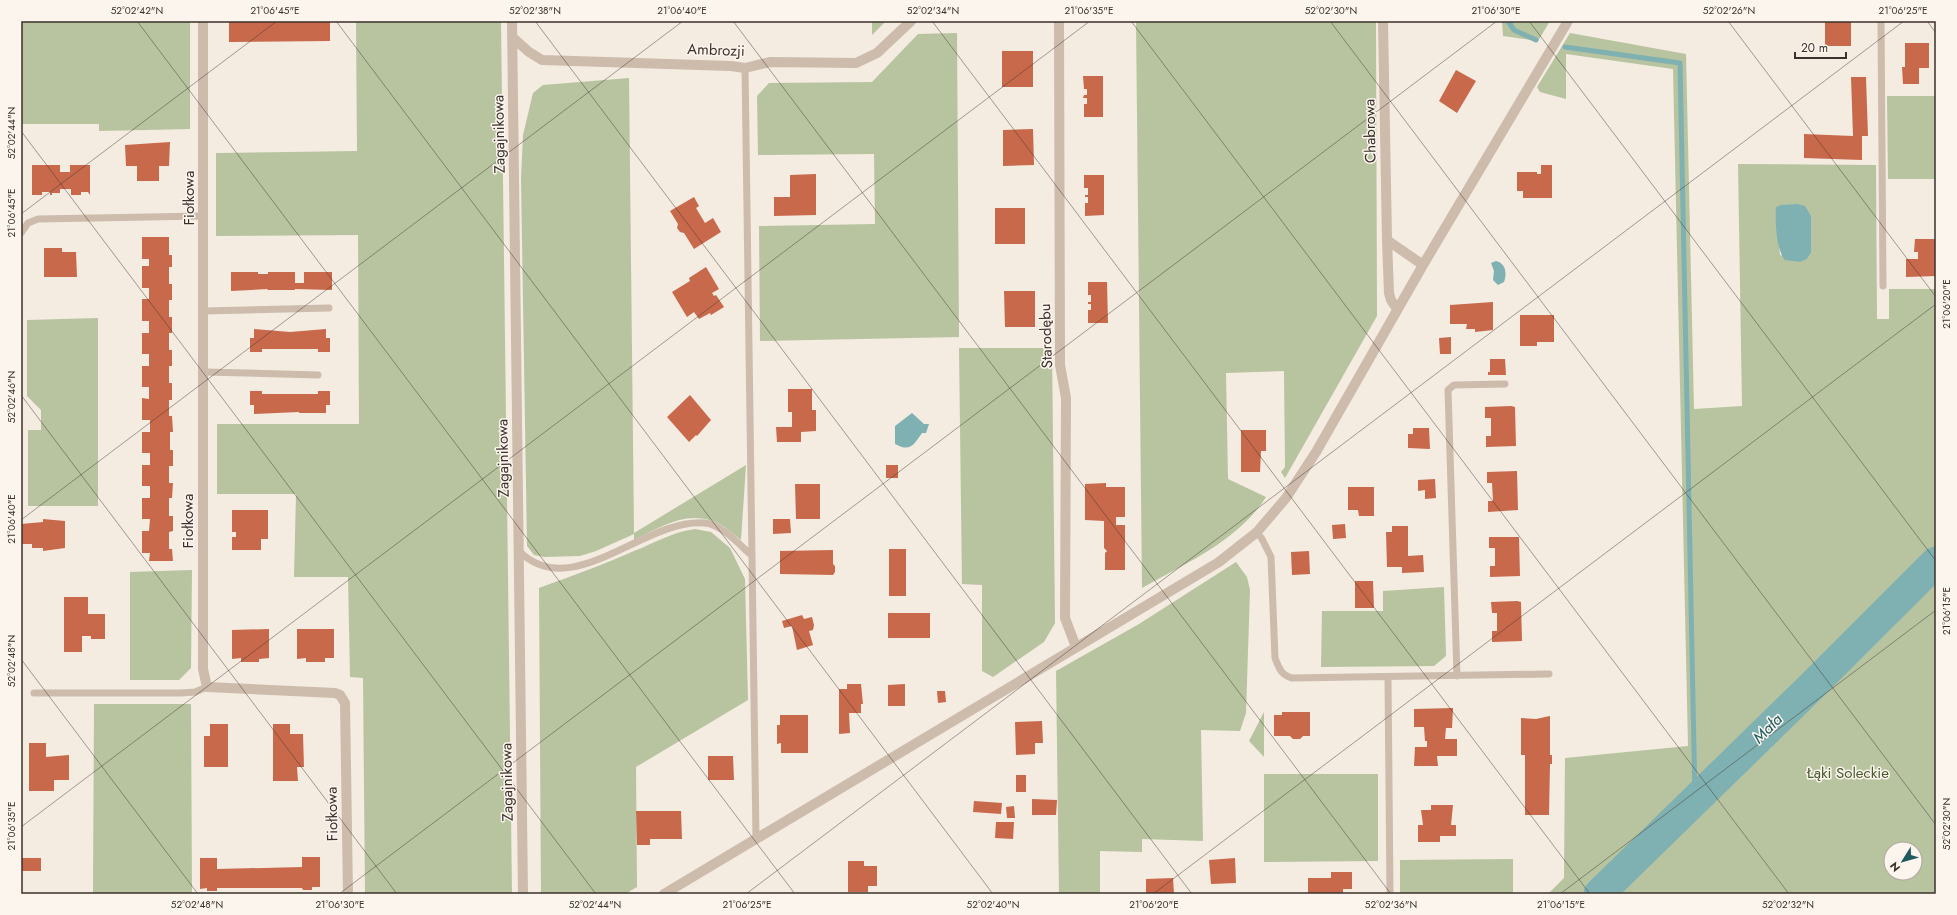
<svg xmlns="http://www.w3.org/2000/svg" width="1957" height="915" font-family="Jost,sans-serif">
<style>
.green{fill:#b8c4a0;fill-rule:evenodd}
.water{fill:#7fb0b2}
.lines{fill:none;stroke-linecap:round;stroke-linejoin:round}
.stream{stroke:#7fb0b2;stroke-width:5}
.river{stroke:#7fb0b2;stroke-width:31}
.building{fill:#c8694b}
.lane{stroke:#cdbbac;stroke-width:7}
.street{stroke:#cdbbac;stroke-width:10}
.ticks{fill:none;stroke:#3b302b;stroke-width:1;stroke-opacity:0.45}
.labels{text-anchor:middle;stroke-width:3;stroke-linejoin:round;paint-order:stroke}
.street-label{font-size:15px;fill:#3b302b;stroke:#fbf5ee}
.park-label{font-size:15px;fill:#4a5a2e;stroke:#fbf5ee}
.water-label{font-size:16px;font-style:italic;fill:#1f5a5e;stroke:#fbf5ee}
.neatline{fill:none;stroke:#3b302b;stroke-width:1.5}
.ticks-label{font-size:10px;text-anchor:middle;fill:#3b302b}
</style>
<rect width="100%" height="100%" fill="#f4ebe1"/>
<path class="green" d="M 21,21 L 190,21 L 190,129 L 99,131 L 99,124 L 21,124 Z
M 356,21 L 501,21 L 512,894 L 365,894 L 363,678 L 350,677 L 348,577 L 294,577 L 296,494 L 217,494 L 217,424 L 359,424 L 358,235 L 216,236 L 216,153 L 357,151 Z
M 872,21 L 886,21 L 872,35 Z
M 1136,21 L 1376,21 L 1377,316 L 1285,478 L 1281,472 L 1285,467 L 1284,371 L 1226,373 L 1228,479 L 1266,497 C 1238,541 1186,563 1142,588 Z
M 1502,21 L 1550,21 L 1538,41 L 1503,36 Z
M 957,33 L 959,337 L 760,341 L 759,226 L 875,224 L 874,154 L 758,155 L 757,96 L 769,83 L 872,82 L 918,34 Z
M 1570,33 L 1686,54 L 1694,409 L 1742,406 L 1738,164 L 1876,165 L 1877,319 L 1889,319 L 1889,289 L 1936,289 L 1936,894 L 1548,894 L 1564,878 L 1565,758 L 1688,746 L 1673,69 L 1566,54 L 1566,99 L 1540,92 L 1537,87 ZM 1811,216 L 1811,253 L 1807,259 L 1801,262 L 1780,255 L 1776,218 ZM 1891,849 L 1915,849 L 1915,873 L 1891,873 Z
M 629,78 L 634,533 L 746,465 L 741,540 C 733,534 723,524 713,521 C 684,511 659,528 634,540 L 634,534 L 596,551 L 580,556 L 544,557 L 534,555 L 527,546 L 521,179 L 523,135 L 533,93 L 543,85 Z
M 1887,96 L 1936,96 L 1936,179 L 1888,179 Z
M 98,318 L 98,506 L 28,506 L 28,430 L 41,430 L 41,410 L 27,396 L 27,320 Z
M 959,348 L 1052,348 L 1055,623 L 1044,642 L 993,677 L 982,671 L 982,585 L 962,584 Z
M 695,529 L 711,532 L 730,548 L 745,579 L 748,700 L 636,767 L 637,887 L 625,894 L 541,894 L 539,588 C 571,576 603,565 634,551 C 655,543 672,532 695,529 Z
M 1236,562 L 1247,577 L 1250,590 L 1246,713 L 1240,731 L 1201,730 L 1203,841 L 1142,839 L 1142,852 L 1100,851 L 1100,894 L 1059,894 L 1056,671 L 1139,624 Z
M 192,570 L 191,668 L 179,680 L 130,680 L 130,572 Z
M 1444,587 L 1446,656 L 1434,666 L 1321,667 L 1322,611 L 1383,611 L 1383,591 Z
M 94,704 L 191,704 L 192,894 L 93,894 Z
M 1264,712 L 1264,757 L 1249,741 Z
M 1264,774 L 1378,774 L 1378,861 L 1264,862 Z
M 1513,859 L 1513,894 L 1400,894 L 1400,860 Z"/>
<path class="water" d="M 1797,204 L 1805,206 L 1811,216 L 1811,253 L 1807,259 L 1801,262 L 1785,260 C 1776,250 1775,221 1776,207 L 1781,205 Z
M 1496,261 C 1506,263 1507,274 1504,282 L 1498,285 L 1493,280 L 1494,271 L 1491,263 Z
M 912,413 L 924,424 L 929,424 L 926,433 L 922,433 C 913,446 910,452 895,444 L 895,426 Z"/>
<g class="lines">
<path class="stream" d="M 1508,21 L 1514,30 L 1536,40
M 1565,47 L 1680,63 L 1695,799"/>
<path class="river" d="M 1599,894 L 1814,684 L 1936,562"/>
</g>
<path class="building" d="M 229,21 L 330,21 L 330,41 L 229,42 Z
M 1825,22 L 1851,22 L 1851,46 L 1825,46 Z
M 1905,43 L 1929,43 L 1929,68 L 1919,68 L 1919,84 L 1903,84 L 1902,67 L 1905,67 Z
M 1002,51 L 1033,51 L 1033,87 L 1002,87 Z
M 1456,70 L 1476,81 L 1457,113 L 1439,101 Z
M 1083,76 L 1103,76 L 1103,117 L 1084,117 L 1084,104 L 1087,104 L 1087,98 L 1083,98 L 1084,95 L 1087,95 L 1087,89 L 1084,89 Z
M 1851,77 L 1866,77 L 1868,136 L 1862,136 L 1862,160 L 1804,158 L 1804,134 L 1853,136 Z
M 1033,129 L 1034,165 L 1003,166 L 1003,130 Z
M 170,142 L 169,166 L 159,166 L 159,181 L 137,181 L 137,166 L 126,166 L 125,145 Z
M 32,165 L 60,165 L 60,172 L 70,172 L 70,165 L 90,165 L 90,195 L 88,192 L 81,192 L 81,195 L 71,195 L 71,189 L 60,189 L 60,193 L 52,193 L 52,195 L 50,195 L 50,192 L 42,192 L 42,195 L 32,195 Z
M 1541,165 L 1552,165 L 1552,198 L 1523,198 L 1523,191 L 1517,191 L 1517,172 L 1537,172 L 1537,174 L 1541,174 Z
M 816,174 L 816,215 L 774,216 L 774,197 L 790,197 L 790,175 Z
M 1084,175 L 1104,175 L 1104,215 L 1085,216 L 1085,203 L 1088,203 L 1088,197 L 1085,197 L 1085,195 L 1088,195 L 1088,188 L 1084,188 Z
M 694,197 L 699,206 L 696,208 L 705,223 L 713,218 L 721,232 L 694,249 L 684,233 L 680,232 L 677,228 L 678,224 L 670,211 Z
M 995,208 L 1025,208 L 1025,244 L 995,244 Z
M 142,237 L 169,237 L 169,255 L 172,255 L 172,267 L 169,267 L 169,284 L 172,284 L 172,300 L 169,300 L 169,317 L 172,317 L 172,333 L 169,333 L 169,350 L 172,350 L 172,366 L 169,366 L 169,383 L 172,383 L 172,400 L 169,400 L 169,416 L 172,416 L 173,432 L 170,432 L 170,450 L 173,450 L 173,466 L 169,466 L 169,483 L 173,483 L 172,498 L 169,498 L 169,516 L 173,516 L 173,531 L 169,532 L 169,549 L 172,549 L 173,561 L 149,561 L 150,553 L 142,553 L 142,531 L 149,531 L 150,519 L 142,519 L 142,498 L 150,498 L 150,486 L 142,486 L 142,465 L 150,465 L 150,453 L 142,453 L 142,432 L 150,432 L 150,420 L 142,420 L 142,398 L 149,399 L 149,387 L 142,387 L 142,366 L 149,366 L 149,354 L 142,354 L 142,333 L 149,333 L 149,321 L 142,321 L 142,299 L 149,299 L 149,288 L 142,288 L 142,266 L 149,266 L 149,259 L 142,259 Z
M 1915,239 L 1936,239 L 1936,276 L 1906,277 L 1906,259 L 1918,259 L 1918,252 L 1914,252 Z
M 44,248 L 62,248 L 62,252 L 76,252 L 77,277 L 44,277 Z
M 706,267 L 719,289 L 712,293 L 714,296 L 716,295 L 724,307 L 711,315 L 710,313 L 699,319 L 694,312 L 687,317 L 672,292 L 690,281 L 689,278 Z
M 231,272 L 258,272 L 258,274 L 268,274 L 268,272 L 295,272 L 295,283 L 304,283 L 304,272 L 332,272 L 332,290 L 295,289 L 295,290 L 267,290 L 268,289 L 231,291 Z
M 1088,282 L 1107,282 L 1108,323 L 1088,323 L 1088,310 L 1091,310 L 1091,304 L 1088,304 L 1088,302 L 1091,302 L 1091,295 L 1088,295 Z
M 1004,291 L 1035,291 L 1035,327 L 1005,327 Z
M 1493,302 L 1493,330 L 1475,332 L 1475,329 L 1466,329 L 1467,324 L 1450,324 L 1450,305 Z
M 1520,315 L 1554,315 L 1554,342 L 1537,342 L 1537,346 L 1520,346 Z
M 254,329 L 290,332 L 326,329 L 326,338 L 330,338 L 330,352 L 318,352 L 318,349 L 262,349 L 262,352 L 250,352 L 250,338 L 254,338 Z
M 1451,337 L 1451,354 L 1440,354 L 1439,338 Z
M 1490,359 L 1505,359 L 1506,375 L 1488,375 L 1488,372 L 1490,372 Z
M 788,389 L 812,389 L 812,410 L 816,410 L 816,431 L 801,432 L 801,442 L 777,442 L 776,427 L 792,427 L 792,412 L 788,412 Z
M 250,391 L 262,391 L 262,394 L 318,394 L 318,391 L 330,391 L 330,405 L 326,405 L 326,413 L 299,413 L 299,412 L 254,414 L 254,405 L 250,405 Z
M 690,395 L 711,420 L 697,436 L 696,435 L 689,442 L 667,417 Z
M 1511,406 L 1515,407 L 1516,446 L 1486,447 L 1486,436 L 1491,436 L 1491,418 L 1485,418 L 1485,407 Z
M 1413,428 L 1429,428 L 1430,449 L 1408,448 L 1408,434 L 1413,434 Z
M 1241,430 L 1266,430 L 1266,451 L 1261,451 L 1260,472 L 1241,472 Z
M 886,465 L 898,465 L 898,478 L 886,478 Z
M 1517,471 L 1518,510 L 1488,512 L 1488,501 L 1493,501 L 1492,483 L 1487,483 L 1487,472 Z
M 1435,479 L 1436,498 L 1425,499 L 1425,490 L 1418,491 L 1418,480 Z
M 1106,483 L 1106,487 L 1125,487 L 1125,517 L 1116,517 L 1116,525 L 1125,525 L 1125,570 L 1105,570 L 1105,553 L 1107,551 L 1104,548 L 1104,521 L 1085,520 L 1085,484 Z
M 795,484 L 820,484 L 820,519 L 796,519 Z
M 1348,487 L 1374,487 L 1374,516 L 1359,516 L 1358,510 L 1348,510 Z
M 232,510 L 268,510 L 268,539 L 261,539 L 261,550 L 232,550 L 232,537 L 236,537 L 236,532 L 232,532 Z
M 43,519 L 65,521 L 65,548 L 43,551 L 43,548 L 32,548 L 32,544 L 21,544 L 21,524 L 43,522 Z
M 773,519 L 790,519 L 791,533 L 773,534 Z
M 1345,524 L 1346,538 L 1333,539 L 1332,525 Z
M 1392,526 L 1408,526 L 1408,556 L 1423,555 L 1424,572 L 1402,573 L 1402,567 L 1387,567 L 1386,532 L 1392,532 Z
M 1489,537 L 1519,537 L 1520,576 L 1490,577 L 1490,566 L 1495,566 L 1495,548 L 1489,548 Z
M 889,549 L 906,549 L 906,596 L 889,596 Z
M 833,550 L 833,564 L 835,566 L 835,572 L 833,575 L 780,574 L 780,551 Z
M 1309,551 L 1310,574 L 1292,575 L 1291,552 Z
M 1355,581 L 1373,581 L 1374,608 L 1355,608 Z
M 64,597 L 88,597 L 88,614 L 105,614 L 105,639 L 91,639 L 91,636 L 82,636 L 82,652 L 64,652 Z
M 1517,601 L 1521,602 L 1522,641 L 1492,642 L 1492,631 L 1497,631 L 1497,613 L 1492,613 L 1491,602 Z
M 888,613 L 930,613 L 930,638 L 888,638 Z
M 802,615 L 804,619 L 812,617 L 814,625 L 813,630 L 809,631 L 813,645 L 797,650 L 792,626 L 784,628 L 782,621 Z
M 269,629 L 269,658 L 259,659 L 259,662 L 241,662 L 241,658 L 232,659 L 232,630 Z
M 297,629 L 334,629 L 334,658 L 325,658 L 325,662 L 306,662 L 306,658 L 297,659 Z
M 847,684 L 861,684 L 863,704 L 861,704 L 861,713 L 849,713 L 850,733 L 839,734 L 839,689 L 847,689 Z
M 905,684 L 905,706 L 888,706 L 888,685 Z
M 937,691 L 945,691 L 946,702 L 938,703 Z
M 1453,708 L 1452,728 L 1446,728 L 1445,739 L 1457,739 L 1457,756 L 1437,756 L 1438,766 L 1414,766 L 1415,747 L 1427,747 L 1427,741 L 1425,741 L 1424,727 L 1414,727 L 1414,709 Z
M 1282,712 L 1310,712 L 1310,736 L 1303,736 L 1300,739 L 1293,739 L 1290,736 L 1274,736 L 1274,715 L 1282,715 Z
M 780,715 L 808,715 L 808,753 L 781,753 L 781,743 L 777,744 L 777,725 L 780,725 Z
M 1550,716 L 1550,755 L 1552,755 L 1552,764 L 1550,764 L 1549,815 L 1525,815 L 1525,755 L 1521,755 L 1521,718 L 1536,719 Z
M 1042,721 L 1043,743 L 1035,743 L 1035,754 L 1016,755 L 1015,722 Z
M 210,724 L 228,724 L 228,767 L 204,767 L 204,736 L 210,736 Z
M 273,724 L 290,724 L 290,734 L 303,734 L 304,767 L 297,767 L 298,781 L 273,781 Z
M 29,743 L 46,743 L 46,757 L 69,755 L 69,780 L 54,780 L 54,791 L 29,791 Z
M 708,756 L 733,756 L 734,780 L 708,780 Z
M 1016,775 L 1026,775 L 1026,792 L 1016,792 Z
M 1032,799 L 1057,800 L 1056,815 L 1032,815 Z
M 974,801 L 1002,803 L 1001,814 L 973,812 Z
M 1431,805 L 1453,805 L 1451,825 L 1456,825 L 1456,836 L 1440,836 L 1440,842 L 1418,842 L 1418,825 L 1423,825 L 1421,810 L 1431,810 Z
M 1014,806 L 1015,818 L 1007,818 L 1006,807 Z
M 636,811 L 681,811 L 682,839 L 650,839 L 650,845 L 637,845 Z
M 996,822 L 1014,822 L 1013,839 L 995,838 Z
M 302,857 L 320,857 L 320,887 L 312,887 L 312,890 L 303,890 L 302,888 L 217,888 L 217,891 L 207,891 L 207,888 L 200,889 L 200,858 L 217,858 L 217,869 L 302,867 Z
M 21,858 L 41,858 L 41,871 L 21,871 Z
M 1235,858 L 1236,883 L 1211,884 L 1209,860 Z
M 848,861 L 864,861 L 864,866 L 877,866 L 877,886 L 868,886 L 868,892 L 848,892 Z
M 1331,872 L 1352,872 L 1352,889 L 1343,889 L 1343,894 L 1308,894 L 1308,878 L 1331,878 Z
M 1173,878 L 1174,894 L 1146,894 L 1146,879 Z"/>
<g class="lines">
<path class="lane" d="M 1881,21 L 1883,286
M 745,68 L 756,838
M 21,233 L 28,223 L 38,219 L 204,216
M 204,311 L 329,308
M 204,372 L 318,375
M 1257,532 L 1262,539 L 1271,557 L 1275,658 C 1279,668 1281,675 1292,678 L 1549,674
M 520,552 C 573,603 646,517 705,523 C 721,524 740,545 751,555
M 1457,676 L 1448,390 L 1454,385 L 1505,384
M 1388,678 L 1390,894
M 34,693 L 181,693 L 195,692 L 207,687"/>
<path class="street" d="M 203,21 L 203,669 L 207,687 L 335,693 L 340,695 L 345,703 L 348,894
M 512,21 L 523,894
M 1059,21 L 1060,365 L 1066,398 L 1065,618 L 1076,647
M 1383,21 L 1387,240 L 1423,265
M 512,37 L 529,52 L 542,60 L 731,66 L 745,68 L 770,62 L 856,63 L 877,53 L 911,21
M 1387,240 L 1389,293 L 1391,300 L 1397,309
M 664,894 L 1219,562 L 1257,532 L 1286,498 L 1316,452 L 1423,265 L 1568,21"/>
</g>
<path class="ticks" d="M 137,21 L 795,894M 336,21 L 993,894M 535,21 L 1192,894M 733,21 L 1391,894M 932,21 L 1590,894M 1131,21 L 1789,894M 1330,21 L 1936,825M 1529,21 L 1936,561M 1728,21 L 1936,297M 1927,21 L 1936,33M 21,131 L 596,894M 21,214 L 277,21M 21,395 L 397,894M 21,520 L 683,21M 21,659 L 198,894M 21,827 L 1090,21M 339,894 L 1497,21M 746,894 L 1904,21M 1153,894 L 1936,304M 1560,894 L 1936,610"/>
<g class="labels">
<g class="street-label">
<text transform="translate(716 50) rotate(2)" y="5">Ambrozji</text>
<text transform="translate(1370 131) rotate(-91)" y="5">Chabrowa</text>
<text transform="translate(499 134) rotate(-91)" y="5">Zagajnikowa</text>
<text transform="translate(189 198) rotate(-90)" y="5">Fiołkowa</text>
<text transform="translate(1046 336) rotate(-92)" y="5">Starodębu</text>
<text transform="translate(503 458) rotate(-91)" y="5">Zagajnikowa</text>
<text transform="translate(188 521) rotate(-90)" y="5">Fiołkowa</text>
<text transform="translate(507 782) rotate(-91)" y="5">Zagajnikowa</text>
<text transform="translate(332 814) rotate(-91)" y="5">Fiołkowa</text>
</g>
<g class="park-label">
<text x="1848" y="778">Łąki Soleckie</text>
</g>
<g class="water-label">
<text transform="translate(1767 728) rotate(-45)" y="6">Mała</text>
</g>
</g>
<rect width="1957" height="915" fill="none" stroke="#fbf5ee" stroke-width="44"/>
<g transform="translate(1903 861) rotate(233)"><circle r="19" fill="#fbf5ee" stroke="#aea6a0"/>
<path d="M0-3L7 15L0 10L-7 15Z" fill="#1f5a5e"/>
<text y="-6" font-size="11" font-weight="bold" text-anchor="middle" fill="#3b302b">N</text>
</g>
<path d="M1795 52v6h51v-6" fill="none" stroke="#3b302b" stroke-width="2"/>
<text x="1801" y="52" font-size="12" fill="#3b302b" stroke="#fbf5ee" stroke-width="3" paint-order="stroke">20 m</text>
<rect x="22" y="22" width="1913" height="871" class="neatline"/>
<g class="ticks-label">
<text x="137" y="14">52°02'42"N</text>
<text x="275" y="14">21°06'45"E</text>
<text x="535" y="14">52°02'38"N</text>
<text x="682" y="14">21°06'40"E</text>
<text x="933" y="14">52°02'34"N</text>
<text x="1089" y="14">21°06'35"E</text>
<text x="1331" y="14">52°02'30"N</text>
<text x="1496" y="14">21°06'30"E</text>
<text x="1729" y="14">52°02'26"N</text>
<text x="1903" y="14">21°06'25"E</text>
<text transform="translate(11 133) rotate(-90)" y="4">52°02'44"N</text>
<text transform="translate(11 213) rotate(-90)" y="4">21°06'45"E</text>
<text transform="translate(1946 304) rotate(-90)" y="4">21°06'20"E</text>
<text transform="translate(11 397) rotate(-90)" y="4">52°02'46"N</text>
<text transform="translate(11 519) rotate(-90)" y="4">21°06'40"E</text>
<text transform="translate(1946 611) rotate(-90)" y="4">21°06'15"E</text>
<text transform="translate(11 661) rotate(-90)" y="4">52°02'48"N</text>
<text transform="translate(1946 824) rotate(-90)" y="4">52°02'30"N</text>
<text transform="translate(11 826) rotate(-90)" y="4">21°06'35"E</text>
<text x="197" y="908">52°02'48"N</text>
<text x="340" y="908">21°06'30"E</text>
<text x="595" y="908">52°02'44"N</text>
<text x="747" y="908">21°06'25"E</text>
<text x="993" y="908">52°02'40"N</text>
<text x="1154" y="908">21°06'20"E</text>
<text x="1391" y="908">52°02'36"N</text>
<text x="1561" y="908">21°06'15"E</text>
<text x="1788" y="908">52°02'32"N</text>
</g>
</svg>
